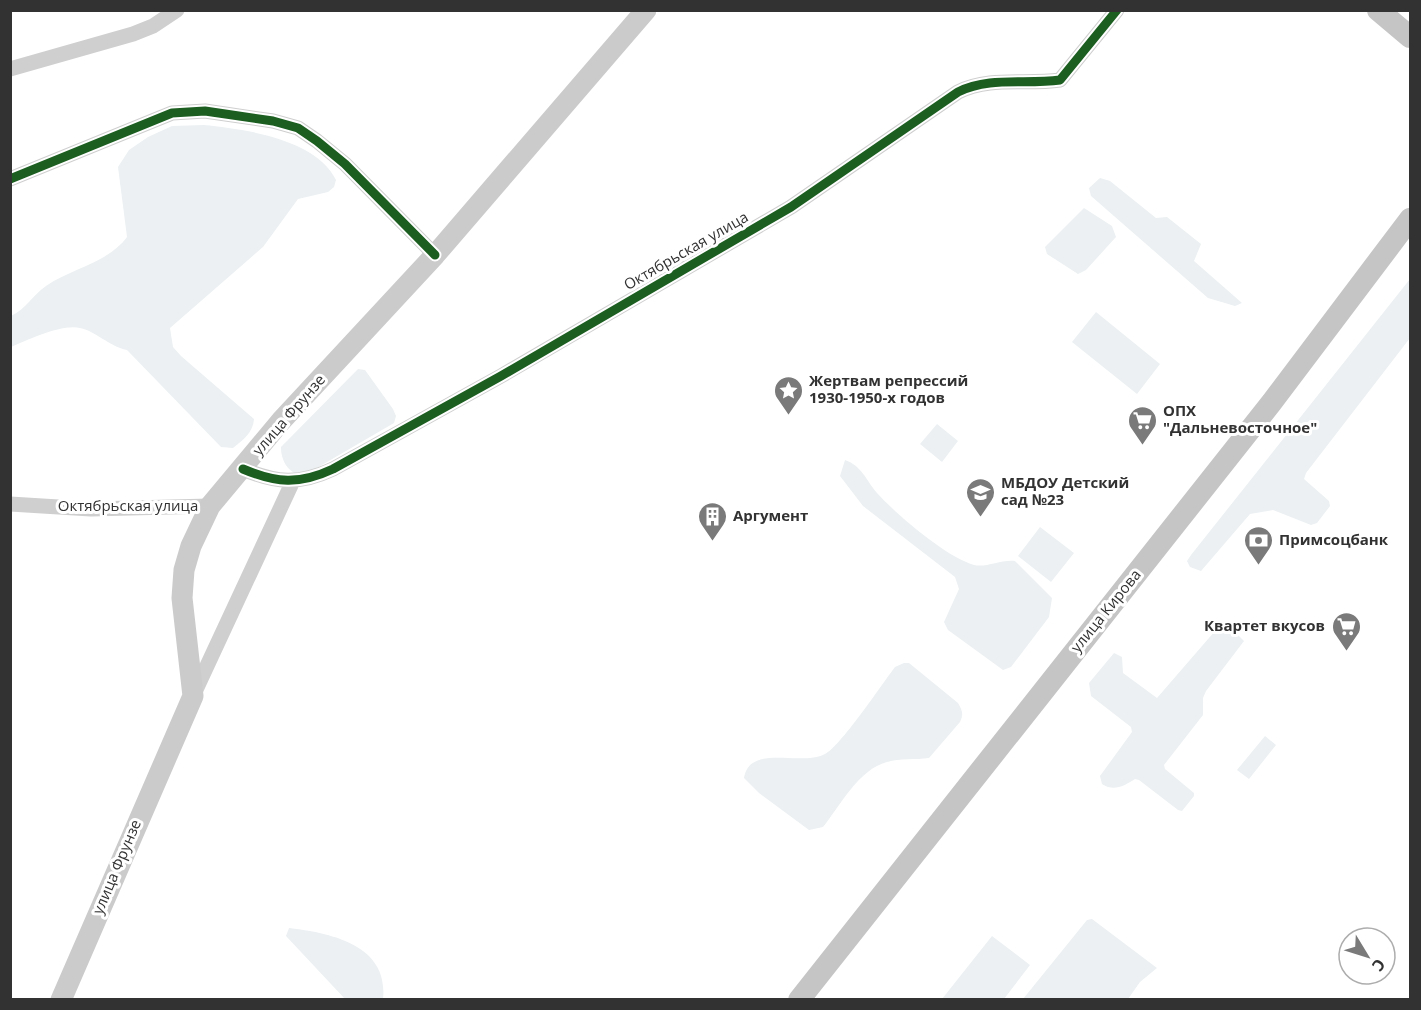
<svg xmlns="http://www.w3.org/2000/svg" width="1421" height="1010" font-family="'Open Sans',sans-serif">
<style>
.green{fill:#ecf0f2}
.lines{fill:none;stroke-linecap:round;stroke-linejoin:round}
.minor{stroke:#cfcfcf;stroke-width:15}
.secondary{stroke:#cbcbcb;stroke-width:21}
.primary{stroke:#c5c5c5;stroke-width:22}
.cycleway-casing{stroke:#fff;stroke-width:13}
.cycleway{stroke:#1b5e20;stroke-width:9}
.labels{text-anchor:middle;stroke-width:6;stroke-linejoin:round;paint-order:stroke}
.street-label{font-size:15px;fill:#323232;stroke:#fff}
.poi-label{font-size:15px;font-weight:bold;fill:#323232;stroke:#fff;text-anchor:start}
</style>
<rect width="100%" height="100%" fill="#fff"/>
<path class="green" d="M 204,125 C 244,129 317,139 336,180 L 334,187 L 328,192 L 298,199 L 263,247 L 170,328 L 173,347 L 181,356 L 254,419 C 253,433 243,440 233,448 L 221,447 L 127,350 C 108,346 96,331 80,328 C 61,324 28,340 11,347 L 11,316 C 26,309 33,295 46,286 C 72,268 108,263 127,237 L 118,167 L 129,150 L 148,137 L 172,126 Z
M 1100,178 L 1110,181 L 1156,218 L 1167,217 L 1201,244 L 1194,261 L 1242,303 L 1235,306 L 1208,298 L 1091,196 L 1089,188 Z
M 1084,208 L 1112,226 L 1116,237 L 1086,270 L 1078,274 L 1047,254 L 1045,247 Z
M 1410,279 L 1410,338 L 1306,473 L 1304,479 L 1329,501 L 1330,506 L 1317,523 L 1311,525 L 1273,510 L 1250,514 L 1201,571 L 1190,567 L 1187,561 L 1191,555 Z
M 1096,312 L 1160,364 L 1137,394 L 1072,342 Z
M 358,369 L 365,370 L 393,409 L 396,416 L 394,423 L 303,476 C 288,473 281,461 281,447 Z
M 937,424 L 958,441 L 942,462 L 920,444 Z
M 845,460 C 862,466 866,480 877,493 C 896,514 946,557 974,565 C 986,568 1002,559 1015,561 L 1052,598 L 1049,617 L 1011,667 L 1003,670 L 948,630 L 944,622 L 959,589 L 955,577 L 863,506 L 840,476 Z
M 1040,527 L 1074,553 L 1051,582 L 1018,556 Z
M 1224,625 L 1230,627 L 1244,641 L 1206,691 L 1203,698 L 1203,715 L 1164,765 L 1165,769 L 1194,793 L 1194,796 L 1182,811 L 1178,810 L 1139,780 L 1135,779 C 1124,786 1114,792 1102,784 L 1100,776 L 1132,732 L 1131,727 L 1091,696 L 1089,683 L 1114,653 L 1122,657 L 1123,673 L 1157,698 L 1215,631 Z
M 904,663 L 909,663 L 958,703 C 962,710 964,714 960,722 L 929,758 C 916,760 900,758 887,762 C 859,769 840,806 823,827 L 809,830 L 759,793 L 744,778 C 750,743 799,767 825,754 C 840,747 882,684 895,667 Z
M 1265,736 L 1276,745 L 1249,779 L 1237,770 Z
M 1092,919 L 1157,968 L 1140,982 L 1128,999 L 1023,999 L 1087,920 Z
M 289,928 C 331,933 389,945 383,999 L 345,999 L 286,936 Z
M 992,936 L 1030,965 L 1004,999 L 942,999 Z"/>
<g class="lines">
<path class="minor" d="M 10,69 L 133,34 L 153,26 L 177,10
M 10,179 L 172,113 L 205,111 L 273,121 L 298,128 L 317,141 L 345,164 L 435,255
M 243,469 C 276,483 299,485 333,469 L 501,376 L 791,207 L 958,92 C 990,76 1026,85 1060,80 L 1117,10
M 10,504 L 91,509 L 210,506
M 193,696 L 293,481"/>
<path class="secondary" d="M 61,1000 L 193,696 L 182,598 L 184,570 L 191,546 L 210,506 L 281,421 L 435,255 L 646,10"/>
<path class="primary" d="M 1378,10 L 1410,37
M 799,1000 L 1272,402 L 1410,219"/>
<defs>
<path id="cycleway" d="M 10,179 L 172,113 L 205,111 L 273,121 L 298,128 L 317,141 L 345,164 L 435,255
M 243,469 C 276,483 299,485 333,469 L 501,376 L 791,207 L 958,92 C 990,76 1026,85 1060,80 L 1117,10"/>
</defs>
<use href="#cycleway" class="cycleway-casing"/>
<use href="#cycleway" class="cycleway"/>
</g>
<defs>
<symbol id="sight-pin" viewBox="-11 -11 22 30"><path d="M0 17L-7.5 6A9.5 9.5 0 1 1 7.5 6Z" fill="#7a7a7a" stroke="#fff"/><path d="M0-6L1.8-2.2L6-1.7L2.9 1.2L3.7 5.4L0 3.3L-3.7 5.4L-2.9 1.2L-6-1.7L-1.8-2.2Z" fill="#fff"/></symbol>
<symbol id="supermarket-pin" viewBox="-11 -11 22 30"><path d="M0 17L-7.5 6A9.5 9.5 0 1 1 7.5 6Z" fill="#7a7a7a" stroke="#fff"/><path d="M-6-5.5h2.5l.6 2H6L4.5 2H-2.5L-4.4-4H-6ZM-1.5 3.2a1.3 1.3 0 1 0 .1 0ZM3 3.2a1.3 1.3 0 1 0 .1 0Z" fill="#fff"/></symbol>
<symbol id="school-pin" viewBox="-11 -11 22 30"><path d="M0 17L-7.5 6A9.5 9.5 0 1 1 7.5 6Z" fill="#7a7a7a" stroke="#fff"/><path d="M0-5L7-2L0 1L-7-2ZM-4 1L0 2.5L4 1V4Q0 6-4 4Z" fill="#fff"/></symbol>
<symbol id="building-pin" viewBox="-11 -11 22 30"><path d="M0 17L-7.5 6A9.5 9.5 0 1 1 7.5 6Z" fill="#7a7a7a" stroke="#fff"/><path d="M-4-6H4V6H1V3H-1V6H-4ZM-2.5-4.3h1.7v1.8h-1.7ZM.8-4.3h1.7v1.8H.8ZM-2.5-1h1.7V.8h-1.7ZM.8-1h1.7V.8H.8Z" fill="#fff"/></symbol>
<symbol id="bank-pin" viewBox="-11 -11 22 30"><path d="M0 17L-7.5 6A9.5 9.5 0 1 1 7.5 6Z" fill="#7a7a7a" stroke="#fff"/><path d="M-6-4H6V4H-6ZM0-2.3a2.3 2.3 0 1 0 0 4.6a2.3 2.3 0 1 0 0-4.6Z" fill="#fff"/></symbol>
</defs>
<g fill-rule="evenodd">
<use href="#sight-pin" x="772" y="374" width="33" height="45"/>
<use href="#supermarket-pin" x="1126" y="404" width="33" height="45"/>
<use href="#school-pin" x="964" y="476" width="33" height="45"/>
<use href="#building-pin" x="696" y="500" width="33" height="45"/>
<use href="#bank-pin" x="1242" y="524" width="33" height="45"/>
<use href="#supermarket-pin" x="1330" y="610" width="33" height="45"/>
</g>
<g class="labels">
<g class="street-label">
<text transform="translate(686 251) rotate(-30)" y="5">Октябрьская улица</text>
<text transform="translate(289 415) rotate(-49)" y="5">улица Фрунзе</text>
<text x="128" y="511">Октябрьская улица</text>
<text transform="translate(1106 611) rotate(-51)" y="5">улица Кирова</text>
<text transform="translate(117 867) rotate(-67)" y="5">улица Фрунзе</text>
</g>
<g class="poi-label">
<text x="809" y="386">Жертвам репрессий<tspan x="809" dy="17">1930-1950-х годов</tspan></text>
<text x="1163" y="416">ОПХ<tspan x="1163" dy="17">"Дальневосточное"</tspan></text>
<text x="1001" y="488">МБДОУ Детский<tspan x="1001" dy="17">сад №23</tspan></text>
<text x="733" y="521">Аргумент</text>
<text x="1279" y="545">Примсоцбанк</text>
<text x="1325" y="631" text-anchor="end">Квартет вкусов</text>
</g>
</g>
<rect width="1421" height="1010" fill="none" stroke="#323232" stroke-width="24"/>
<g transform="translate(1367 956) rotate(128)"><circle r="28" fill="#ffffff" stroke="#adadad" stroke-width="1.5"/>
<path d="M0-4.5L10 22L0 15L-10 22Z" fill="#7a7a7a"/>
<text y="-9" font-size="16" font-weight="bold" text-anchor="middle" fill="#323232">С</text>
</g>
</svg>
